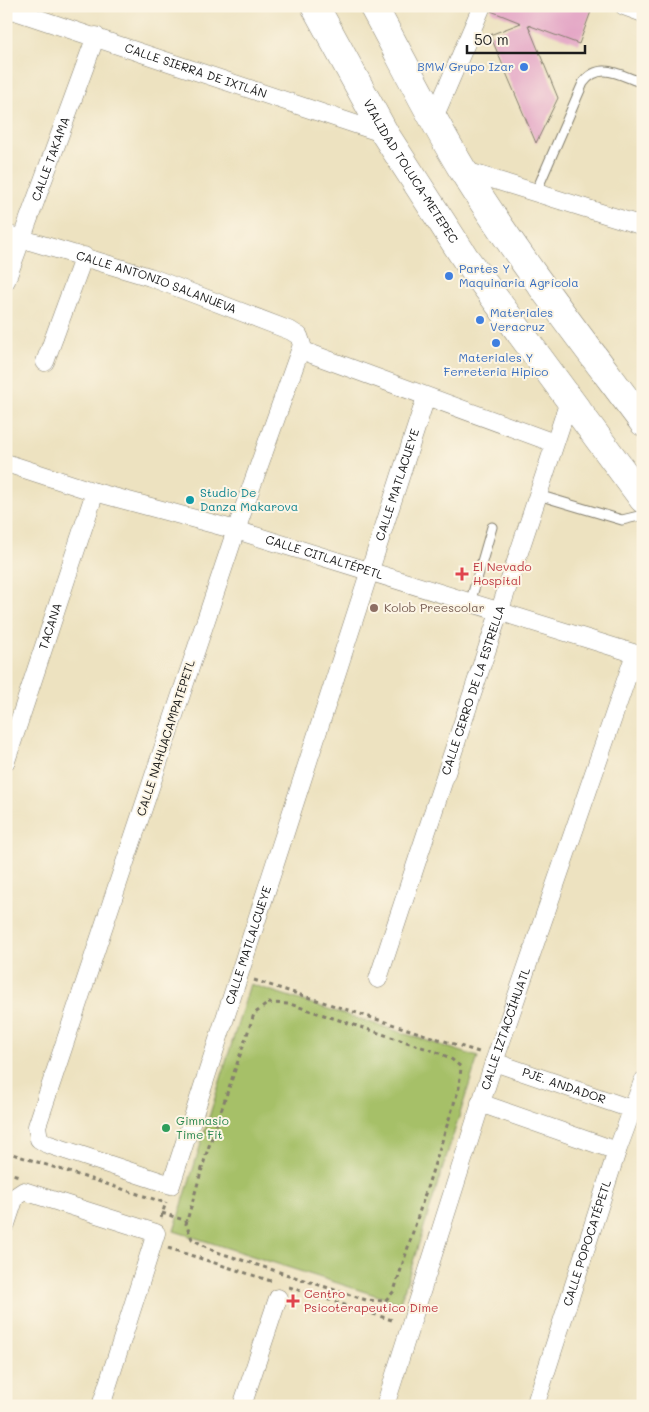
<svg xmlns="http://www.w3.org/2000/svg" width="649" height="1412" font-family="Mali,sans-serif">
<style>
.green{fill:#a6c067;stroke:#616e42}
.building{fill:#e4a7c6}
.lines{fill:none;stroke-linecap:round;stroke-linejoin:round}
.service-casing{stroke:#847f6e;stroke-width:11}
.minor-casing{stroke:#847f6e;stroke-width:19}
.trunk-casing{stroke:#847f6e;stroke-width:29}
.path{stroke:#847f6e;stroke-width:3;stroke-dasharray:4 4;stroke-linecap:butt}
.service{stroke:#fff;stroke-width:9}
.minor{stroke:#fff;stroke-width:18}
.trunk{stroke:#fff;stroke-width:28}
.shop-dot{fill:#3f7fe0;stroke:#fcf5e5;stroke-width:2}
.culture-dot{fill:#0f9aa8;stroke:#fcf5e5;stroke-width:2}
.health-dot{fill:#e0444e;stroke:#fcf5e5;stroke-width:2}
.education-dot{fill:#8d6e63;stroke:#fcf5e5;stroke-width:2}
.leisure-dot{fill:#2e9e5b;stroke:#fcf5e5;stroke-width:2}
.labels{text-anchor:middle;stroke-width:4;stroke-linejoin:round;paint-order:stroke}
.shop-label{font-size:12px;fill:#366cbe;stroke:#fcf5e5;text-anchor:start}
.street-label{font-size:12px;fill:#1c1c1c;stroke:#fcf5e5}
.culture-label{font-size:12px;fill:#0d838f;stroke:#fcf5e5;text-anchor:start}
.health-label{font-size:12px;fill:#be3a42;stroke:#fcf5e5;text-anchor:start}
.education-label{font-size:12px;fill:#785e54;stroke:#fcf5e5;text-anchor:start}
.leisure-label{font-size:12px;fill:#27864d;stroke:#fcf5e5;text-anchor:start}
</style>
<rect width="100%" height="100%" fill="#fcf5e5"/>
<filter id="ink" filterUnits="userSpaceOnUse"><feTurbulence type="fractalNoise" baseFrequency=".02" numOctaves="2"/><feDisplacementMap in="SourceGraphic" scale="10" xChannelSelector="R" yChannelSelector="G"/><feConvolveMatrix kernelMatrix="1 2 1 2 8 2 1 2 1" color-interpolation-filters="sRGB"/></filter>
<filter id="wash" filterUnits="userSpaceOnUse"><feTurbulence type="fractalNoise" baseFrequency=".0096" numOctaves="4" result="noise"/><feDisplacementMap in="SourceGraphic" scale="20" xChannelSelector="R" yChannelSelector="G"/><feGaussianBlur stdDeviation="1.12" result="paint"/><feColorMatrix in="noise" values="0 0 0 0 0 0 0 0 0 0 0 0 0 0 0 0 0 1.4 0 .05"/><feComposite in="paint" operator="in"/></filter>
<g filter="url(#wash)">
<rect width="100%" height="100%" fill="#ede2c0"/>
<path class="green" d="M 250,984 L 478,1057 L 400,1303 L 174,1231 Z"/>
<g id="blocks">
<path class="building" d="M 492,6 L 593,6 L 579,44 L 528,25 L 558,98 L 536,143 L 490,35 L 521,23 L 491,11 Z"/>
</g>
</g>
<g filter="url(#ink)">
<use href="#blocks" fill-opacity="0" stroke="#847f6e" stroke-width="1"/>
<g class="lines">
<defs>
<path id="service" d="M 536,192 L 583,83 C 600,60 621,76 643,83
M 538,495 L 622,520 L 643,515
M 470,603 L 492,527"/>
<g id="minor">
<path d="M 624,6 L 643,13"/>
<path id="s1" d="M 6,8 L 385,134"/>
<path d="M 433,120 L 482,6"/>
<path d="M 463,170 L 643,226"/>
<path id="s2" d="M 6,234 L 150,277 L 291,331 L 299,336 L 302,345 L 236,530 L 37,1126 L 39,1139 L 47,1144 L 171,1185 L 426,397"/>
<path id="s3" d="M 6,281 L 96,36"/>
<path d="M 301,350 L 554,443"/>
<path d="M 45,362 L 84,256"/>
<path id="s4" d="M 6,463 L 95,492 L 236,530 L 643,656"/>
<path id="s5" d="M 6,761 L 95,492"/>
<path id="s6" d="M 378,979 L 569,401"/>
<path id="s7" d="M 494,1062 L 634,1110"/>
<path d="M 480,1103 L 617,1151"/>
<path d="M 6,1224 L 15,1197 L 24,1191 L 156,1233 L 101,1406"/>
<path d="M 242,1406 L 278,1298"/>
<path id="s8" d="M 385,1406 L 494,1062 L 635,654"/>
<path id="s9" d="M 535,1406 L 617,1151 L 643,1081"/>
</g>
<g id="trunk">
<path id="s10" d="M 315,6 L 385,134 L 465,258 L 643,499"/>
<path d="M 373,6 C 403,61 430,116 462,169 C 517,257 581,339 643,422"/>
</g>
</defs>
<use href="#service" class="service-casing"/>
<use href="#minor" class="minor-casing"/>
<use href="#trunk" class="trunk-casing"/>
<path class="path" d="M 254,980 L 482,1053
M 268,1003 L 290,1004 L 437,1052 L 450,1058 L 461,1067 L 459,1088 L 394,1291 L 385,1301 L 366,1300 L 214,1251 L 192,1239 L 186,1224 L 206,1155 L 254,1014 Z
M 6,1152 L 166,1203
M 6,1172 L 19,1176
M 162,1213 L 187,1221
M 161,1218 L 166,1202
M 168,1248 L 274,1282
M 289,1287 L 395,1321"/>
<use href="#service" class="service"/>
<use href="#minor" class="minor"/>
<use href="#trunk" class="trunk"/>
</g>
</g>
<g class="shop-dot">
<circle cx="524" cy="67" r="5"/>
<circle cx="449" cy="276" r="5"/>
<circle cx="480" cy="320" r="5"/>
<circle cx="496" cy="343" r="5"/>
</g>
<circle class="culture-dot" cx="190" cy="500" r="5"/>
<g class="health-dot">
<path d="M459.5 566.5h5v5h5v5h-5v5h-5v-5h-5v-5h5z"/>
<path d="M290.5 1293.5h5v5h5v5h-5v5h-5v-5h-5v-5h5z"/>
</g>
<circle class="education-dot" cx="374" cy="608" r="5"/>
<circle class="leisure-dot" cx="166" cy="1128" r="5"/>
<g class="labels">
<g class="shop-label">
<text x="514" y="71" text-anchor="end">BMW Grupo Izar</text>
<text x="459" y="273">Partes Y<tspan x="459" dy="14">Maquinaria Agrícola</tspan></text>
<text x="490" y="317">Materiales<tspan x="490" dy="14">Veracruz</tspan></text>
<text x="496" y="362" text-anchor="middle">Materiales Y<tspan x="496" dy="14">Ferreteria Hipico</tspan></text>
</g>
<g class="street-label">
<text dy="4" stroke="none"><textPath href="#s1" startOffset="200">CALLE SIERRA DE IXTLÁN</textPath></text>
<text dy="4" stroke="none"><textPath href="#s3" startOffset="130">CALLE TAKAMA</textPath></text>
<text dy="4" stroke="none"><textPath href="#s10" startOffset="191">VIALIDAD TOLUCA-METEPEC</textPath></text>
<text dy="4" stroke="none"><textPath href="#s2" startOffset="158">CALLE ANTONIO SALANUEVA</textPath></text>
<text dy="4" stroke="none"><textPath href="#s2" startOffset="2034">CALLE MATLACUEYE</textPath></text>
<text dy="4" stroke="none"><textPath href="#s4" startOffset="332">CALLE CITLALTÉPETL</textPath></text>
<text dy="4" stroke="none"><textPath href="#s5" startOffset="142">TACANA</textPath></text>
<text dy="4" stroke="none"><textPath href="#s6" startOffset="304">CALLE CERRO DE LA ESTRELLA</textPath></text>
<text transform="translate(166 738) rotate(-72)" y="4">CALLE NAHUACAMPATEPETL</text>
<text dy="4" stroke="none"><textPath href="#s2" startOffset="1550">CALLE MATLALCUEYE</textPath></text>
<text dy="4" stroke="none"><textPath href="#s8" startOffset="396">CALLE IZTACCÍHUATL</textPath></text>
<text dy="4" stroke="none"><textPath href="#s7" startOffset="74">PJE. ANDADOR</textPath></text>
<text dy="4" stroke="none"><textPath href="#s9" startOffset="171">CALLE POPOCATÉPETL</textPath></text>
</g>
<g class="culture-label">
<text x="200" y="497">Studio De<tspan x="200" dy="14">Danza Makarova</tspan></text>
</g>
<g class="health-label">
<text x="473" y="571">El Nevado<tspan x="473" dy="14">Hospital</tspan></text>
<text x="304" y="1298">Centro<tspan x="304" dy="14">Psicoterapeutico Dime</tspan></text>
</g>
<g class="education-label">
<text x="384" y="612">Kolob Preescolar</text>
</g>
<g class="leisure-label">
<text x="176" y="1125">Gimnasio<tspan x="176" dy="14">Time Fit</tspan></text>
</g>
</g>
<rect width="649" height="1412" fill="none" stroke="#fcf5e5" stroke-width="25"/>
<path d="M467 45v8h118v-8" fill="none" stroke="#1c1c1c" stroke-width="2.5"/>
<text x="474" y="45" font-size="15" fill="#1c1c1c" stroke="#fcf5e5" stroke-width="4" paint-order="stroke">50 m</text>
</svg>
